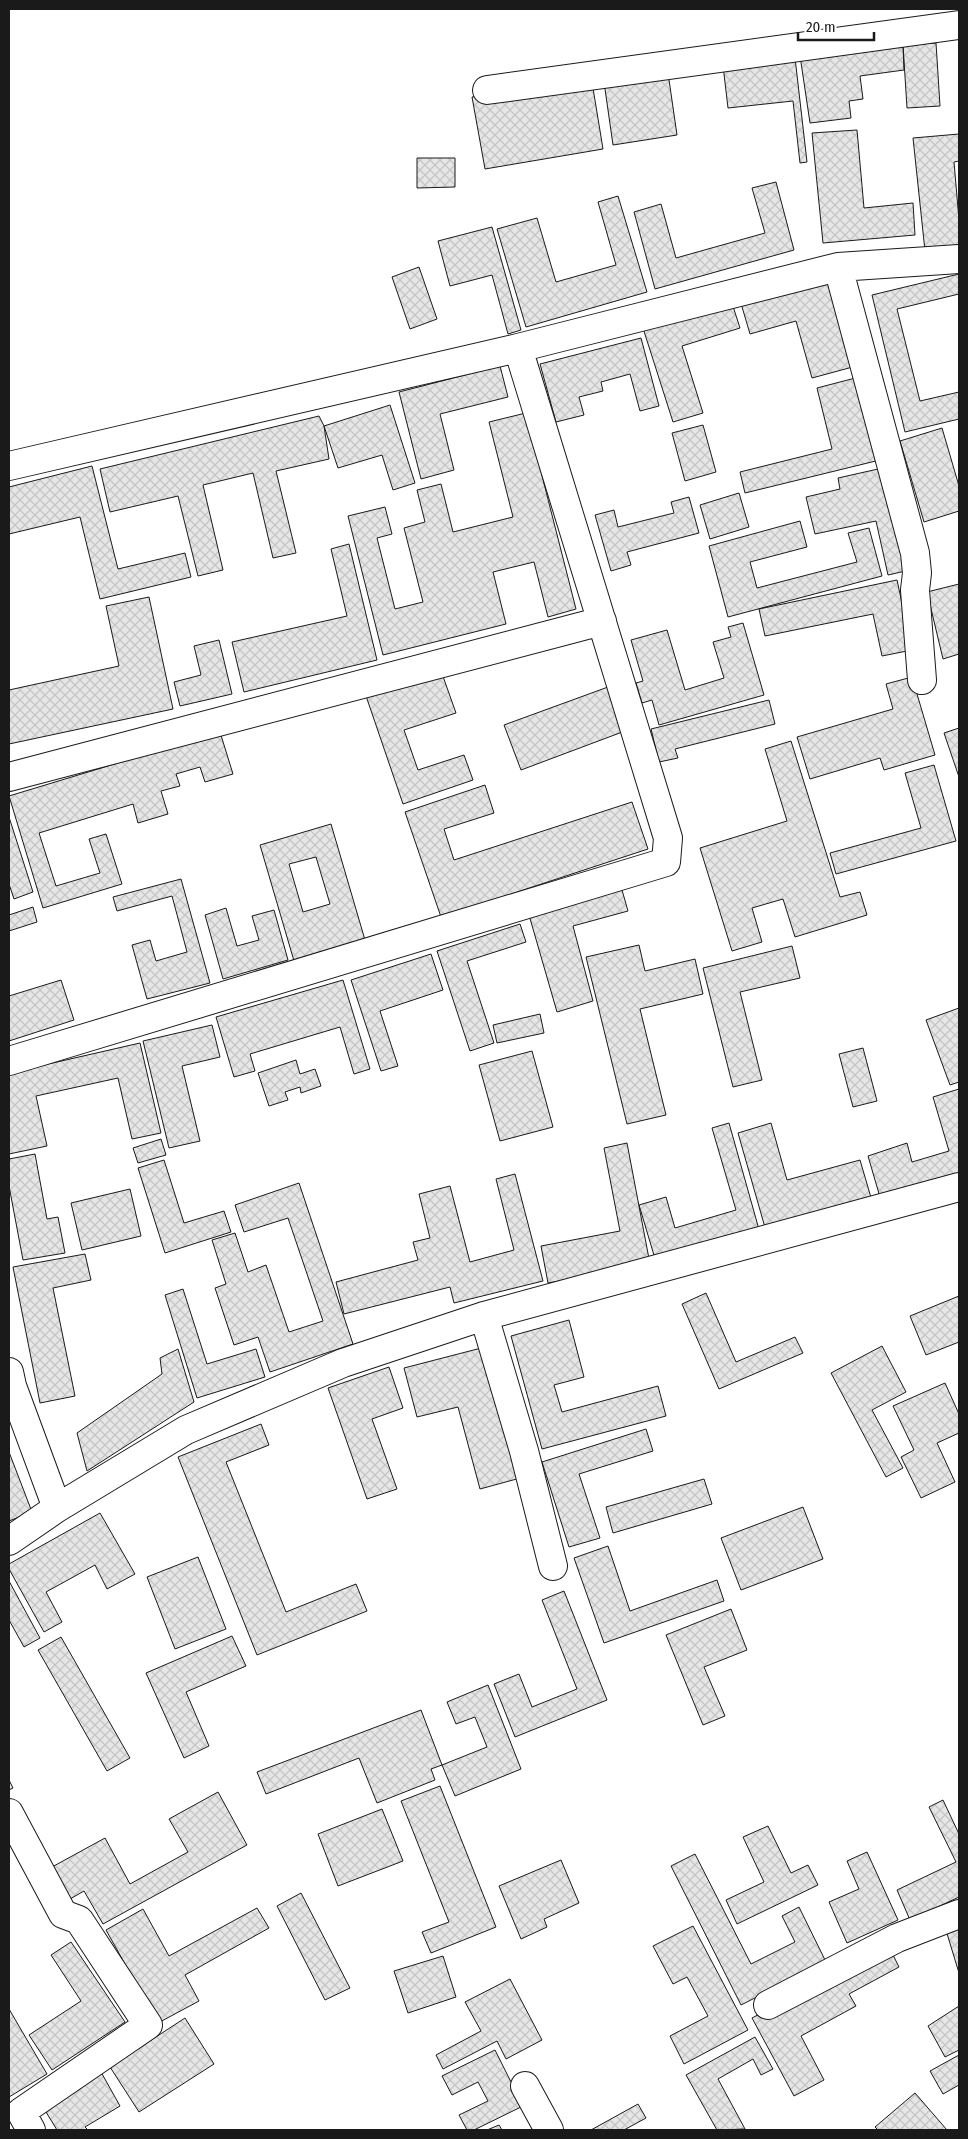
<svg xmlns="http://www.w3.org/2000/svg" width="968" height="2139" font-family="'Fira Sans Condensed',sans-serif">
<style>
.building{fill:url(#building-cross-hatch);stroke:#1a1a1a;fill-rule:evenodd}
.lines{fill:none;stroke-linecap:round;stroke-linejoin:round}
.minor-casing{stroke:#1a1a1a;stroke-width:30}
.minor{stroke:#fff;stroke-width:28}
</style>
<defs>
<pattern id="building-cross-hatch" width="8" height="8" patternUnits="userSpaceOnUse" patternTransform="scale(1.25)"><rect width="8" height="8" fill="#e6e6e6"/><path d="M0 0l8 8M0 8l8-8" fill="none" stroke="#c5c5c5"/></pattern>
</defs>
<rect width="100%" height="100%" fill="#fff"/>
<path class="building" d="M 936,43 L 940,106 L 907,108 L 903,45 Z
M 903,45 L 904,70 L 860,76 L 863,99 L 849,101 L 851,118 L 810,123 L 799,49 Z
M 794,49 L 807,162 L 800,163 L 793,101 L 728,108 L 722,57 Z
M 667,66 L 677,135 L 613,145 L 603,75 Z
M 591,76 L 603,149 L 485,169 L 472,97 Z
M 857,130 L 864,208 L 913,203 L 915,235 L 823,243 L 812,133 Z
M 959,134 L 959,161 L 954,162 L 959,220 L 959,248 L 925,251 L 913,138 Z
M 417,158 L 455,158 L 455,187 L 417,188 Z
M 776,182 L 794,250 L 655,289 L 634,212 L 661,204 L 676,258 L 765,233 L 752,188 Z
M 618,196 L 647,292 L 526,327 L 497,229 L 537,218 L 556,282 L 616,265 L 598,202 Z
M 492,227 L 521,330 L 508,334 L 492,275 L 450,286 L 438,241 Z
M 419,267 L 437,319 L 410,329 L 392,277 Z
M 834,273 L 860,365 L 812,378 L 796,321 L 750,334 L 740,300 Z
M 959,274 L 959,294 L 897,309 L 920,401 L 959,392 L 959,419 L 905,432 L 872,295 Z
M 730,297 L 740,328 L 682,346 L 703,413 L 673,422 L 642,325 Z
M 641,338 L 659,406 L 640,411 L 630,374 L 601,382 L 603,391 L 579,397 L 584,415 L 556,422 L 540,364 Z
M 500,366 L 508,397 L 440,414 L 454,470 L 421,479 L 399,392 Z
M 863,376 L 884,459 L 745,493 L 740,472 L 832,449 L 817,388 Z
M 390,405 L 415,483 L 393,490 L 382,455 L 338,468 L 324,426 Z
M 526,413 L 576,609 L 548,617 L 534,562 L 493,572 L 506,624 L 383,655 L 348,516 L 385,507 L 392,534 L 377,538 L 395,609 L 423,602 L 404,528 L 425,522 L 417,490 L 441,484 L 453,532 L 513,517 L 489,422 Z
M 319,416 L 324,426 L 329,459 L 276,471 L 296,553 L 273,558 L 253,473 L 203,485 L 223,570 L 198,576 L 178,496 L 110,512 L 100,469 Z
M 703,425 L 716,472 L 685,481 L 672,433 Z
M 942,428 L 959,486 L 959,511 L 924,522 L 900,441 Z
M 92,466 L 118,569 L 185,553 L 191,577 L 100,599 L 80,517 L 9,534 L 9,487 Z
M 887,467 L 910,570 L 888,575 L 876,521 L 815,534 L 806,497 L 840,489 L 838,478 Z
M 739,493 L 749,527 L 710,539 L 700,505 Z
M 689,497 L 699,533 L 627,552 L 631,565 L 611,571 L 595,515 L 614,510 L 618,527 L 674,513 L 671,502 Z
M 800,521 L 807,547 L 750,562 L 757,588 L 857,562 L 848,533 L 869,528 L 882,576 L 728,617 L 709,546 Z
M 349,544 L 377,660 L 244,692 L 232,642 L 347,616 L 331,549 Z
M 897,580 L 912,650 L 882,656 L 873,614 L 765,636 L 759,609 Z
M 959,584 L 959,654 L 943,659 L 927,592 Z
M 149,597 L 173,709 L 9,744 L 9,690 L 119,666 L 106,606 Z
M 743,623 L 764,695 L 659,725 L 652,700 L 642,703 L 636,683 L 643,681 L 631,640 L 667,630 L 685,690 L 724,678 L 713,642 L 731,637 L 728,627 Z
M 219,640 L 232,694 L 180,706 L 174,682 L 201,675 L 194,646 Z
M 440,668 L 456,713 L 404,730 L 418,770 L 464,755 L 473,780 L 403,804 L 365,693 Z
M 912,677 L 935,755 L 884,770 L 880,758 L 810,779 L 797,737 L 893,709 L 886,684 Z
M 608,687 L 625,731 L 521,770 L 504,725 Z
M 769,700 L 775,724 L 675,749 L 678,758 L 659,762 L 651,729 Z
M 959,728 L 959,777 L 944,733 Z
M 220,732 L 233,774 L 205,782 L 200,767 L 176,774 L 180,786 L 161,791 L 168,814 L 138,823 L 133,804 L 39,833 L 56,886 L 100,873 L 89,839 L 106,834 L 122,884 L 43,908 L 9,796 Z
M 791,741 L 840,897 L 860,892 L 867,915 L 795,937 L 783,899 L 752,908 L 762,942 L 732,951 L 700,848 L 787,821 L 765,749 Z
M 934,765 L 956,841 L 836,874 L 830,853 L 921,828 L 905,773 Z
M 485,785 L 494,813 L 444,829 L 454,860 L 632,802 L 648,849 L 441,917 L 405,812 Z
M 9,817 L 33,892 L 14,899 L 9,884 Z
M 331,824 L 365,940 L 294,961 L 260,845 ZM 316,857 L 330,904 L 303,912 L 289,864 Z
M 181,879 L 210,983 L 147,999 L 132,945 L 150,940 L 156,961 L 187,952 L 172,896 L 117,911 L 113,897 Z
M 622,890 L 628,911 L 573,926 L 593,1001 L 557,1012 L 529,915 Z
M 33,907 L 37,922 L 9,931 L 9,915 Z
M 226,908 L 237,946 L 259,940 L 252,916 L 274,910 L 288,960 L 223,979 L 205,915 Z
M 520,924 L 526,942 L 467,961 L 494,1043 L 470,1051 L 437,951 Z
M 639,945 L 645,971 L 695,959 L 703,994 L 640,1009 L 666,1115 L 627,1124 L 586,957 Z
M 792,946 L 800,978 L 740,992 L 762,1080 L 733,1087 L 703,968 Z
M 431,954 L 443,990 L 380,1011 L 398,1066 L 381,1071 L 351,980 Z
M 61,980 L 74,1020 L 9,1041 L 9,996 Z
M 343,980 L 370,1069 L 354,1074 L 340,1027 L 250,1054 L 255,1071 L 234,1077 L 216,1017 Z
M 959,1008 L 959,1082 L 950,1085 L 926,1020 Z
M 540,1014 L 544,1033 L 497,1043 L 493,1025 Z
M 212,1025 L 220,1057 L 182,1066 L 200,1141 L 169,1148 L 143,1041 Z
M 140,1043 L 161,1133 L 132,1139 L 118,1078 L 36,1096 L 47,1146 L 9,1154 L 9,1073 Z
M 863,1048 L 877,1101 L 853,1107 L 839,1054 Z
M 532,1051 L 553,1127 L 500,1141 L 479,1065 Z
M 296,1060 L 300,1074 L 315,1069 L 321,1086 L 301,1093 L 300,1087 L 285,1092 L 288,1100 L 269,1106 L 258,1073 Z
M 959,1089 L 959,1181 L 882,1204 L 868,1156 L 907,1143 L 912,1162 L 949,1151 L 933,1097 Z
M 729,1123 L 760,1233 L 656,1262 L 639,1205 L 666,1197 L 675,1228 L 736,1210 L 712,1128 Z
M 771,1123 L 787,1180 L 860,1160 L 872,1201 L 766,1231 L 738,1133 Z
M 161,1139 L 166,1155 L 138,1163 L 133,1148 Z
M 627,1143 L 650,1264 L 548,1283 L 541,1246 L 620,1231 L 604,1148 Z
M 35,1154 L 47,1219 L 58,1217 L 65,1253 L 23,1260 L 9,1186 L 9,1159 Z
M 164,1160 L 184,1223 L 224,1211 L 231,1232 L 165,1253 L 138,1168 Z
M 515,1174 L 543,1281 L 454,1303 L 450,1287 L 344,1314 L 336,1282 L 418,1260 L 413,1242 L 430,1238 L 419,1194 L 450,1186 L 470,1262 L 514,1250 L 496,1179 Z
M 299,1183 L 353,1344 L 270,1372 L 258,1337 L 234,1345 L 215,1288 L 226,1284 L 212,1240 L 235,1233 L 248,1272 L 266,1265 L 289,1332 L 323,1321 L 288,1218 L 244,1232 L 235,1205 Z
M 130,1189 L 141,1236 L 82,1250 L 71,1203 Z
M 85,1254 L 91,1280 L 53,1288 L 75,1396 L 40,1403 L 13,1267 Z
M 183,1289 L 207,1364 L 256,1349 L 265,1377 L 197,1398 L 165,1295 Z
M 706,1293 L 736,1362 L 795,1337 L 803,1353 L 719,1389 L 682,1304 Z
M 959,1296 L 959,1342 L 926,1355 L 910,1316 Z
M 569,1320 L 584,1377 L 554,1385 L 562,1412 L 658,1386 L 666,1416 L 542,1449 L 511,1336 Z
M 489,1346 L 524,1477 L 480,1489 L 458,1407 L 417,1417 L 404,1368 Z
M 882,1346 L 906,1392 L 872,1410 L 903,1468 L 886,1477 L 831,1373 Z
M 178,1349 L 194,1402 L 87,1471 L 77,1433 L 162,1374 L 160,1358 Z
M 389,1367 L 403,1408 L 372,1419 L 397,1489 L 367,1499 L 328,1388 Z
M 945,1383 L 959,1414 L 959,1433 L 937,1443 L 955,1482 L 921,1498 L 901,1457 L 914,1450 L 893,1406 Z
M 261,1424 L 269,1445 L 226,1462 L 286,1612 L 356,1584 L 367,1611 L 257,1655 L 178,1457 Z
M 646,1429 L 653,1451 L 579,1474 L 600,1538 L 569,1547 L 542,1462 Z
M 9,1452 L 32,1512 L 9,1521 Z
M 704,1479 L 712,1504 L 613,1533 L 606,1507 Z
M 803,1507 L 823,1559 L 741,1590 L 721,1538 Z
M 100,1513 L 135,1574 L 107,1589 L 95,1565 L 46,1592 L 62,1622 L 44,1632 L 9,1569 L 9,1564 Z
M 608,1546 L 630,1611 L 717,1580 L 724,1601 L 604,1643 L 574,1558 Z
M 198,1557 L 226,1629 L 175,1649 L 147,1577 Z
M 9,1581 L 40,1638 L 24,1647 L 9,1620 Z
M 564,1591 L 607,1700 L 515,1737 L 494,1684 L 519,1674 L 532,1707 L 577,1689 L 542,1600 Z
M 731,1609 L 747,1650 L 704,1667 L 725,1716 L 703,1725 L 666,1635 Z
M 232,1636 L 246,1666 L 186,1692 L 209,1746 L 184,1758 L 146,1673 Z
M 61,1637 L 130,1758 L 107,1771 L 38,1650 Z
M 488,1685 L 521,1769 L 455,1796 L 442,1765 L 487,1747 L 475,1717 L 456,1724 L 447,1702 Z
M 421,1710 L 442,1765 L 431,1769 L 435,1780 L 377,1803 L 359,1758 L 266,1794 L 257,1772 Z
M 9,1780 L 13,1788 L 9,1790 Z
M 440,1786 L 496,1927 L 431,1953 L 422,1932 L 449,1922 L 401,1801 Z
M 218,1792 L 247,1845 L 103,1924 L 84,1891 L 70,1899 L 52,1867 L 105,1838 L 130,1884 L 188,1852 L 169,1819 Z
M 943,1800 L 959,1834 L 959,1897 L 910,1920 L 897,1890 L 956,1862 L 929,1807 Z
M 382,1809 L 403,1861 L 338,1886 L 318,1834 Z
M 768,1826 L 791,1873 L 808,1865 L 818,1885 L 737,1924 L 726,1900 L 764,1882 L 743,1837 Z
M 867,1852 L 898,1920 L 847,1943 L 829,1902 L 859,1889 L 847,1861 Z
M 695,1854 L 751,1964 L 795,1942 L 782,1916 L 799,1907 L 826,1962 L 741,2005 L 671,1866 Z
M 561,1860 L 579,1903 L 544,1919 L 547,1927 L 521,1939 L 499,1886 Z
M 301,1893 L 350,1988 L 325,2000 L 277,1906 Z
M 257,1908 L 269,1928 L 185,1975 L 199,2001 L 158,2023 L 106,1930 L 143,1909 L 169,1956 Z
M 959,1922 L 959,1973 L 945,1927 Z
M 693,1926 L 748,2030 L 684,2064 L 670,2036 L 708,2016 L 687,1977 L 673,1984 L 653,1946 Z
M 71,1942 L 125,2022 L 52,2070 L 29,2035 L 81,2001 L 51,1955 Z
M 888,1945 L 899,1967 L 849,1994 L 856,2006 L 801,2036 L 824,2080 L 794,2096 L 752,2018 Z
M 443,1956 L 456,1997 L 408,2013 L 394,1971 Z
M 510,1979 L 542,2040 L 506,2059 L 497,2041 L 443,2069 L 436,2055 L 481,2031 L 465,2002 Z
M 959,2006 L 959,2050 L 945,2057 L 928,2026 Z
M 9,2009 L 47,2074 L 9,2097 Z
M 185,2018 L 214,2064 L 139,2112 L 110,2067 Z
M 755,2037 L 773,2069 L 761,2075 L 753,2059 L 718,2079 L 745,2129 L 717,2130 L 686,2075 Z
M 495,2050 L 523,2106 L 474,2130 L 467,2130 L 459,2115 L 488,2101 L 478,2082 L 452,2095 L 442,2076 Z
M 959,2055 L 959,2085 L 943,2094 L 930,2071 Z
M 101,2072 L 120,2106 L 85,2127 L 88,2130 L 57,2130 L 43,2107 Z
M 915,2093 L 947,2130 L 878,2130 L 875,2127 Z
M 638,2104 L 646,2118 L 624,2130 L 591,2130 Z
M 499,2125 L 502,2130 L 487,2130 Z"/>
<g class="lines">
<defs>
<path id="minor" d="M 487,90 L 959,25
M 838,267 L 915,553 L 917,573 L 915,590 L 922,680
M 9,466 L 518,348 L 838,267 L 959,259
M 9,777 L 602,621
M 9,1061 L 666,862 L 668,838 L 518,348
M 484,1316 L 524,1451 L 553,1566
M 9,1372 L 12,1386 L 57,1508
M 9,1541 L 57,1508 L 186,1430 L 343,1363 L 484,1316 L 959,1187
M 9,1813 L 63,1914 L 79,1920 L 148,2025 L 21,2112 L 31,2130
M 768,2005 L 897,1938 L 959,1914
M 525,2086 L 549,2130"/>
</defs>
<use href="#minor" class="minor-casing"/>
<use href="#minor" class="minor"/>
</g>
<rect width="968" height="2139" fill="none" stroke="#1a1a1a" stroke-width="20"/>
<path d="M798 32v8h76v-8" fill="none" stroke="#1a1a1a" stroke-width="2.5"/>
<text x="806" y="32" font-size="15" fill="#1a1a1a" stroke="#ffffff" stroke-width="4" paint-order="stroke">20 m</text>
</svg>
